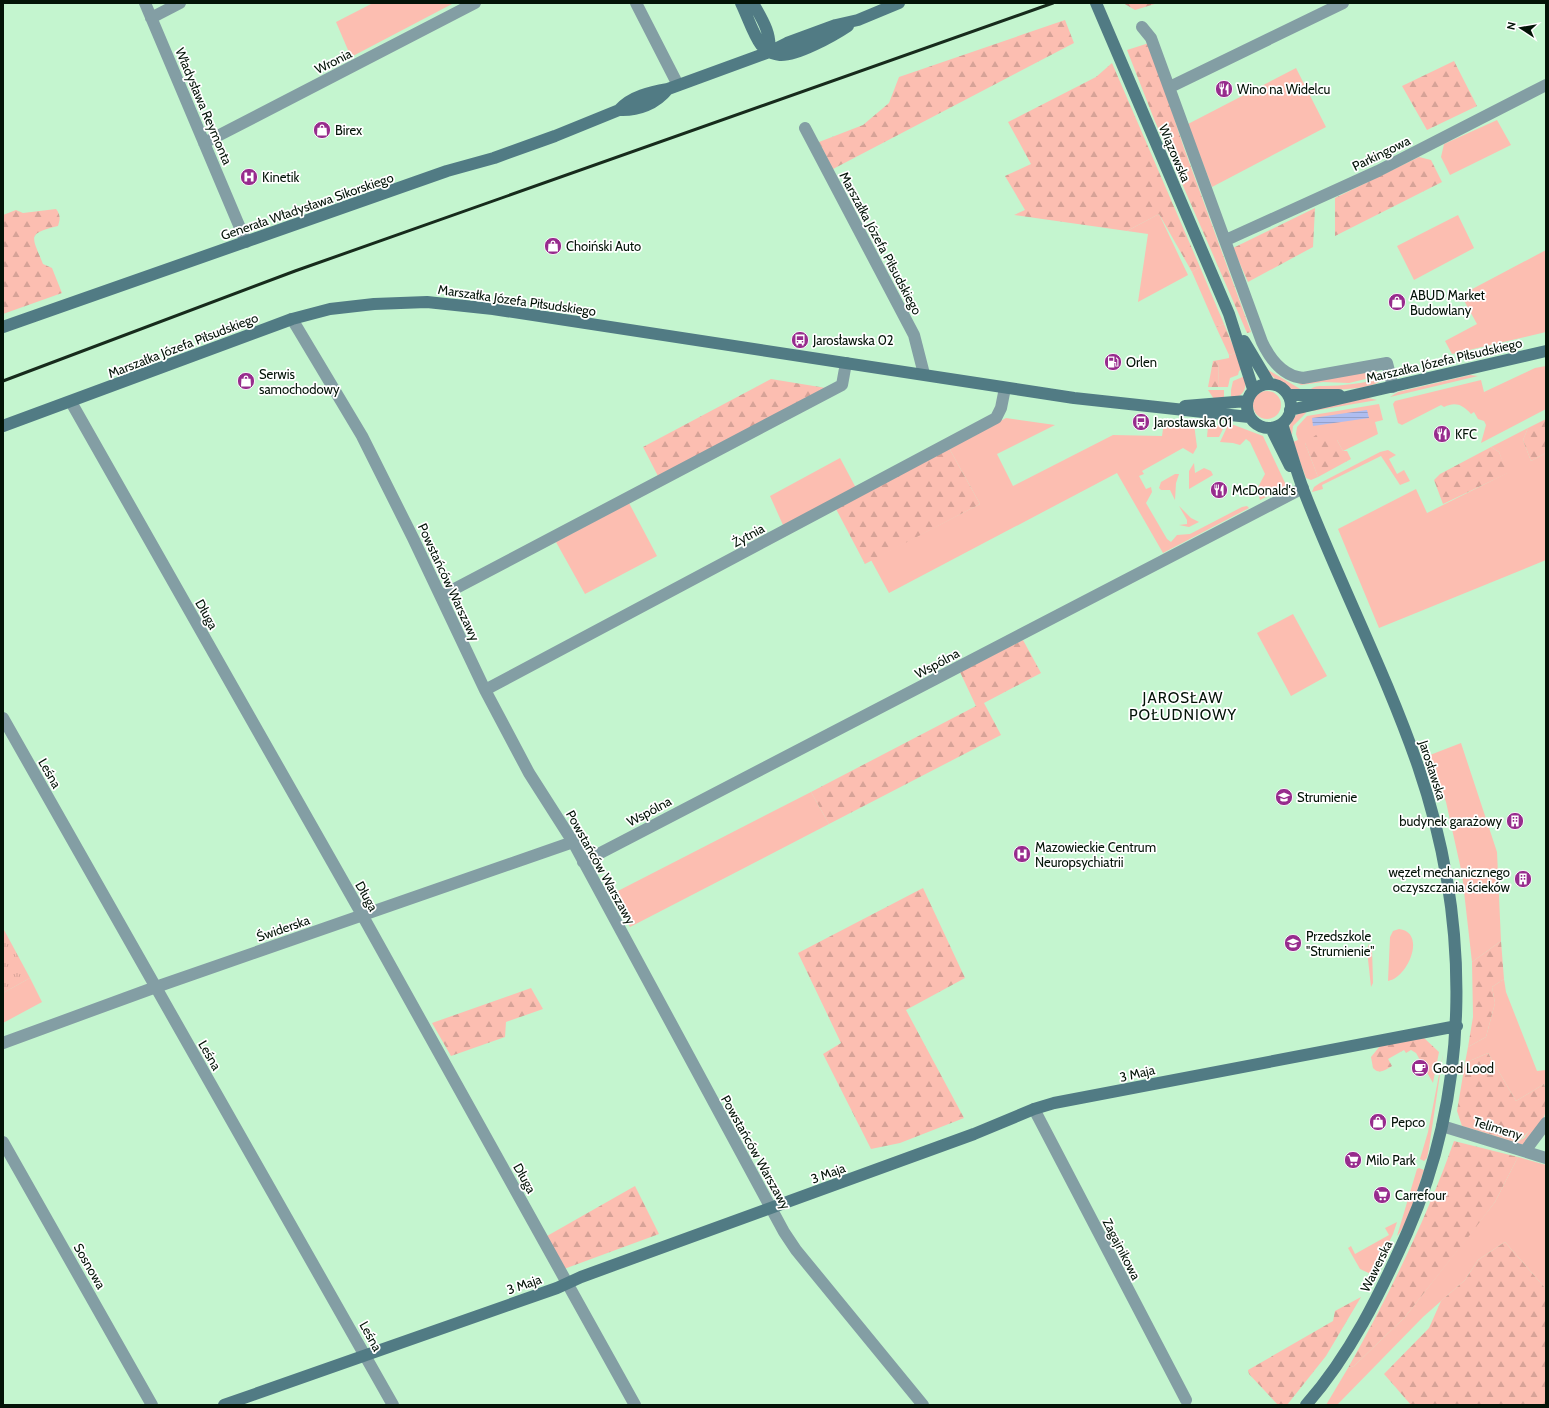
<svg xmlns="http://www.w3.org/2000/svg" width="1549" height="1408" font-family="Cabin,sans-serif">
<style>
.green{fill:#fcbeb1}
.forest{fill:url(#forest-firs)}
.park{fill:url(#park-tufts)}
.water{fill:url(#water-rules)}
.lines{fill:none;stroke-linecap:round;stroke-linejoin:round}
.street{stroke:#839ea4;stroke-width:12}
.secondary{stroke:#517b84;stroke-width:12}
.rail{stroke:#172b1c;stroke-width:3}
.labels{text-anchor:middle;stroke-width:3.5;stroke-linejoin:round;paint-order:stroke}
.street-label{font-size:13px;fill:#031307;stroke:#fff}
.poi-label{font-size:13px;fill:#031307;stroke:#fff;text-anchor:start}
.quarter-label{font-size:15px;letter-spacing:1px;fill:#031307;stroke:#fff}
</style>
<defs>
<pattern id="forest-firs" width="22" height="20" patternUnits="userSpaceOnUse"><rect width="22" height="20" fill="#fcbeb1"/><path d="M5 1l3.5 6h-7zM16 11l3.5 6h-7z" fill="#d6a297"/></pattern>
<pattern id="park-tufts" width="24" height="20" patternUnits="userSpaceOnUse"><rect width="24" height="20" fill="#fcbeb1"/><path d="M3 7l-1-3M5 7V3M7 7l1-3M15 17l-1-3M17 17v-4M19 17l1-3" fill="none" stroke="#d6a297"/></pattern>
<pattern id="water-rules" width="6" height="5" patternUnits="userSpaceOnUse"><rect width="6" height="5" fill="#aebdf0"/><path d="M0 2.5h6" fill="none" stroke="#94a2cc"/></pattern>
</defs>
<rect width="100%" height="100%" fill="#c4f5cf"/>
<path class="green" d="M 373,3 L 454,3 L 351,57 L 336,22 Z
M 1296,68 L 1326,127 L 1212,187 L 1188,124 Z
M 1497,120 L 1511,145 L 1450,175 L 1441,157 L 1444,144 Z
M 1159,214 L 1188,275 L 1138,302 L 1148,234 L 1127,231 Z
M 1458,215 L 1474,248 L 1414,280 L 1397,246 Z
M 1546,250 L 1546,332 L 1452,354 L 1445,341 L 1477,324 L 1461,295 Z
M 1200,267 L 1224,324 L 1216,327 L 1192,272 Z
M 1236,353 L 1242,369 L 1239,371 L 1238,375 L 1230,378 L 1228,387 L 1218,387 L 1219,360 L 1229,358 L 1229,355 Z
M 1546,366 L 1546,409 L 1481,443 L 1486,425 L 1484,421 L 1478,419 L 1474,412 L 1471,414 C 1462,404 1455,402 1444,407 L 1441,405 L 1402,425 L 1398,423 L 1393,404 L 1395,401 L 1481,380 L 1484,392 L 1535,368 Z
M 1265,368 L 1302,390 L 1292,390 C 1282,384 1272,378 1265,368 Z
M 1375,371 L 1382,375 L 1349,383 L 1323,382 L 1301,385 L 1298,383 Z
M 1470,375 L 1478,376 L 1390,397 L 1398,392 Z
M 1245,376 C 1247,389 1244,396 1231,399 L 1231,390 L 1233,381 Z
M 1382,379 C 1374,391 1324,390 1310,390 C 1313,386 1319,386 1324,386 C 1344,386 1362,383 1382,379 Z
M 1208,390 L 1224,390 L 1224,400 L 1214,399 Z
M1253 405a14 14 0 1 1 28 0a14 14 0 1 1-28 0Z
M 1368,398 L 1377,400 L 1313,411 L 1312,410 Z
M 1379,404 L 1383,420 L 1375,422 L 1378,434 L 1343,451 L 1337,440 L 1305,443 L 1318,477 L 1311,480 L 1306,478 L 1293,442 L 1298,440 L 1296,434 L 1297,427 L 1307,416 Z
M 1305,411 L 1306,413 L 1293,426 L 1292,435 L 1289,430 C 1290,419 1295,414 1305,411 Z
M 1006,418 L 1055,425 L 997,454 L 1013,486 L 1113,435 L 1162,436 L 1164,422 L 1194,424 L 1197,447 L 1193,454 L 1183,448 L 1142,471 L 1144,474 L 1139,476 L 1146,489 L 1151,487 L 1152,492 L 1146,503 L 1167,539 L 1171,542 L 1177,535 L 1190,534 L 1242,507 L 1247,506 L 1249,508 L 1163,553 L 1117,473 L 889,593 L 871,560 L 980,504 L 949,448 Z
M 1225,425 L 1219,437 L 1207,437 L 1208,426 Z
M 1228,425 L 1234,425 L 1263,436 L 1287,487 L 1260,500 L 1257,489 L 1265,474 L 1250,442 L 1246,439 L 1240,445 L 1233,443 L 1220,442 Z
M 1528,428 L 1523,440 L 1531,461 L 1546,453 L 1546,560 L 1379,628 L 1338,529 L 1416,489 L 1427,513 L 1507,473 L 1499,452 L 1491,447 Z
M 1388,450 L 1396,455 L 1389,459 L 1397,474 L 1404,470 L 1410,481 L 1400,485 L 1381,456 L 1322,485 L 1323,489 L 1312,492 L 1314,487 L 1320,483 L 1380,452 Z
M 840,458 L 856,488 L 783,525 L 770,496 Z
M 1194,463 L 1195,473 L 1204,468 L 1211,471 L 1213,475 L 1189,489 L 1189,471 Z
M 1175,474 L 1179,474 L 1176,483 L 1175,500 L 1170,490 L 1161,490 L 1159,488 L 1161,482 Z
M 629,503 L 657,556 L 585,594 L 556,542 Z
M 1179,506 L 1191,518 L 1199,522 L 1189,527 L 1179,525 L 1187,524 L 1187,520 Z
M 1293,614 L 1327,676 L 1291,696 L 1257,633 Z
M 1461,743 L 1497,852 L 1501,941 L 1472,962 L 1462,874 L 1446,802 L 1430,755 Z
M 811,792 L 829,824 L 630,927 L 612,894 Z
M 1399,929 C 1427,932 1408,978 1388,981 L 1390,937 L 1393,931 Z
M 1369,944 L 1372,948 L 1373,983 L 1371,987 L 1367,950 Z
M 30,978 L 42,1002 L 3,1023 L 3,993 Z
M 1504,979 L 1506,992 L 1537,1071 L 1546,1070 L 1546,1089 L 1544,1084 L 1516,1101 L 1488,1053 L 1465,1063 L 1468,1047 L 1486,1037 L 1495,1003 L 1492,987 Z
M 1443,1054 L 1429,1148 L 1427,1158 L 1424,1161 L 1420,1159 L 1428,1132 Z
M 1546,1106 C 1546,1121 1534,1136 1523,1145 L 1462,1126 L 1517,1142 L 1524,1138 Z
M 1518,1157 L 1546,1165 L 1546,1289 L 1505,1242 L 1478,1260 L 1465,1280 L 1423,1317 L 1337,1405 L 1326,1405 L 1348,1368 L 1354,1366 L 1405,1317 L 1495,1202 Z
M 1419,1168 L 1424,1170 C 1419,1184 1407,1227 1397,1236 L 1417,1169 Z
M 1397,1222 L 1393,1234 L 1373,1275 L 1360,1269 L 1348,1248 L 1351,1246 L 1355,1254 L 1389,1235 L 1385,1228 Z"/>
<path class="forest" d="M 1123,3 L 1158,3 L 1135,10 Z
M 1065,20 L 1074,43 L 833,169 L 819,142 L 863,125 L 889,103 L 899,77 Z
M 1149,43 L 1184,148 L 1251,332 L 1247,333 L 1154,119 L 1127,50 Z
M 1454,61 L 1477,106 L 1427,130 L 1402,86 Z
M 1112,63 L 1200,267 L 1192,272 L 1159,214 L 1127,231 L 1014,215 L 1025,210 L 1005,176 L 1031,164 L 1008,122 L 1096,77 Z
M 1419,157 L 1431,160 L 1442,182 L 1335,236 L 1335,198 Z
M 1315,208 L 1313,247 L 1248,282 L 1233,248 Z
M 56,209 C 61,215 60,220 58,226 C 26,234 32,236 43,264 L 52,268 L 62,293 L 3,314 L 3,215 L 16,210 L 23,213 Z
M 1224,324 L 1236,353 L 1229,355 L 1216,327 Z
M 1219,360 L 1218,387 L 1208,387 L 1213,361 Z
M 771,379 L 826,388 L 658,476 L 643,447 Z
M 1546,419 L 1546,453 L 1531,461 L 1523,440 L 1528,428 Z
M 1320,432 L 1337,440 L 1343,451 L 1347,451 L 1351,459 L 1318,477 L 1305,443 Z
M 1491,447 L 1499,452 L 1508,473 L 1443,504 L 1434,480 L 1440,474 Z
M 949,448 L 980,504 L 865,564 L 836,509 Z
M 1023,640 L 1041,673 L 984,703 L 1001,735 L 829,824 L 811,792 L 976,706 L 960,672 Z
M 923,888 L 965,978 L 906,1010 L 964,1118 L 900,1143 L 871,1149 L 823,1054 L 841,1043 L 798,953 Z
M 1501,941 L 1504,979 L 1492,987 L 1495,1003 L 1486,1037 L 1468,1047 L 1473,1017 L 1472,962 Z
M 531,988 L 543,1009 L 506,1022 L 505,1037 L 451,1056 L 432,1023 Z
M 1423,1037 L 1439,1052 L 1433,1083 L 1416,1053 L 1411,1050 L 1406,1053 L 1404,1050 L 1388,1059 L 1392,1066 C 1385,1070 1379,1075 1373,1068 L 1371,1057 L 1380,1046 Z
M 1488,1053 L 1516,1101 L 1544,1084 C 1546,1090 1548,1099 1546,1106 C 1544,1115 1525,1137 1517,1142 L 1462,1126 L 1457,1111 L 1465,1063 Z
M 1454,1141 L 1518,1157 L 1495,1202 L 1473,1231 L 1405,1317 L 1354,1366 L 1348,1368 C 1389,1295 1426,1220 1454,1141 Z
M 635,1186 L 659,1234 L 564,1269 L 547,1236 Z
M 1505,1242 L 1546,1289 L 1546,1405 L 1411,1405 L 1384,1374 L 1429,1328 L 1441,1301 L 1465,1280 L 1478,1260 Z
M 1361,1297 L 1326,1356 L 1287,1405 L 1278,1405 L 1249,1374 L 1248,1370 L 1333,1321 L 1335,1311 Z"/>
<path class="park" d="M 3,928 L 30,978 L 3,993 Z"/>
<path class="water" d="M 1367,410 L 1369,418 L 1313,426 L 1312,418 Z"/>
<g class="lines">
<path class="street" d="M 145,3 L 246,242
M 636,3 L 678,85
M 151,18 L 180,3
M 1142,27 L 1151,38 L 1262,342 C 1270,359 1282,376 1303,378 L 1387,363 L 1393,387
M 1170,87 L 1343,3
M 805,128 L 914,335 L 924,374
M 204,143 L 475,3
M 1226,240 L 1378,171 L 1546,85
M 292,319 L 362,436 L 413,538 L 485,690 L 529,773 L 573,842 L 784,1232 L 796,1250 L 923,1405
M 71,402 L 360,911 L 635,1405
M 441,596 L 842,385 L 846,363
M 485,690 L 996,418 L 1001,408 L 1005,388
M 3,718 L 393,1405
M 583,862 L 1303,488
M 3,1043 L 156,987 L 573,842
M 1034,1109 L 1186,1400
M 1442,1126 L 1546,1158
M 3,1142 L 152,1405
M 1525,1151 L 1546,1123"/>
<path class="secondary" d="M 741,3 C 747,15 753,34 761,45 C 766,51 772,54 780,55 C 797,56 833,36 848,26
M 753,3 C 762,19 772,34 769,52
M 1096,3 L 1229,314 L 1253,389
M 619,110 C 631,96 651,92 668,89 L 769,52 L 787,43 L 836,25 L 858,20 L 899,3
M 3,327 L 447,171 L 494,158 L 555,136 L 619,110 C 638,111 656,104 668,89
M 1244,341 L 1269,383
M1247 406a22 22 0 1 1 44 0a22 22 0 1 1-44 0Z
M 1288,395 L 1339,395
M 1185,406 L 1247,401
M 1290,410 L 1546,351
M 1282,424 C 1289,445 1295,467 1303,489 C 1339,582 1385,671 1418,766 C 1470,918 1472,1085 1407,1233 C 1380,1294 1350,1355 1306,1405
M 3,426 L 292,319 L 330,309 L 374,304 L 427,302 L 493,309 L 1074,398 L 1249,417
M 1271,428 L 1290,466
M 224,1405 L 557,1288 L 581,1277 L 974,1134 L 1034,1109 L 1054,1103 L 1457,1026"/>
<path class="rail" d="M 3,381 L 295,271 L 1053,3"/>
</g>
<defs>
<symbol id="restaurant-disc" viewBox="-11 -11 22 22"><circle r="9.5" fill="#972c8d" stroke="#fff"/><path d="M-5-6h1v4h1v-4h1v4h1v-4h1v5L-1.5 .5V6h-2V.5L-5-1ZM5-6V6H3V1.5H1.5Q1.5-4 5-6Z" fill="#fff"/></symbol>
<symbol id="shop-disc" viewBox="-11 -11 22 22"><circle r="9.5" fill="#972c8d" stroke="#fff"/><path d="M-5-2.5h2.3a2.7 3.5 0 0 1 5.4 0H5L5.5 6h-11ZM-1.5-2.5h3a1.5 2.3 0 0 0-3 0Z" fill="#fff"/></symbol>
<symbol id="hospital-disc" viewBox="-11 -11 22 22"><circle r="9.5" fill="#972c8d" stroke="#fff"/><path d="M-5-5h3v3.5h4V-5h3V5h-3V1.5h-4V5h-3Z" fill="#fff"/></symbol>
<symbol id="bus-disc" viewBox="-11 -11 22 22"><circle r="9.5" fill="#972c8d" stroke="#fff"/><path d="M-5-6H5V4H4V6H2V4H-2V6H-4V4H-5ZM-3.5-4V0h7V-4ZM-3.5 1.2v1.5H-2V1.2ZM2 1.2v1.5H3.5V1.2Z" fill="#fff"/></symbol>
<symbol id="fuel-disc" viewBox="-11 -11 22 22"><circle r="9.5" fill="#972c8d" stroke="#fff"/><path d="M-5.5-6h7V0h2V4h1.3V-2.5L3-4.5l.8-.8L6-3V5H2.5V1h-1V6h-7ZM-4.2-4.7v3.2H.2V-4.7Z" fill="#fff"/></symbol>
<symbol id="school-disc" viewBox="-11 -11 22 22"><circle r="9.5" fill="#972c8d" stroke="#fff"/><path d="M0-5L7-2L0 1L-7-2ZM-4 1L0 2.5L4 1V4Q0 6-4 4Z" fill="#fff"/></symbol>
<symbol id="building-disc" viewBox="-11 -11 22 22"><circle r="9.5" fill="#972c8d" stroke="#fff"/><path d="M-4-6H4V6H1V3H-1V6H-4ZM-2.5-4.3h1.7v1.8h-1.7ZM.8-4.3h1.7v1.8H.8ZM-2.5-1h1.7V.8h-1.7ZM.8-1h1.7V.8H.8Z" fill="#fff"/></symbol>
<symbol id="cafe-disc" viewBox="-11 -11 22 22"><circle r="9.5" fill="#972c8d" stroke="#fff"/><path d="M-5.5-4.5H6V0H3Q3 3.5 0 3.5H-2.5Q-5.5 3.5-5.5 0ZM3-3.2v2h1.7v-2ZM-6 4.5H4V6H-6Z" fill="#fff"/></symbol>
<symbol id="supermarket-disc" viewBox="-11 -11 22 22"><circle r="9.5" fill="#972c8d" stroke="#fff"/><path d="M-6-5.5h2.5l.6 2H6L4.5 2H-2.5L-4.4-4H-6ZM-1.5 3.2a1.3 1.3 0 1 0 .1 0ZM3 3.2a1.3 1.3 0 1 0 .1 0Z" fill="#fff"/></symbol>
</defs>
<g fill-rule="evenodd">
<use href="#restaurant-disc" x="1214" y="79" width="20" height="20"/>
<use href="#shop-disc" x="312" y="120" width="20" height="20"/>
<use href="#hospital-disc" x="239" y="167" width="20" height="20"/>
<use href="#shop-disc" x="543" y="236" width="20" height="20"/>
<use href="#shop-disc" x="1387" y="292" width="20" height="20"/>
<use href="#bus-disc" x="790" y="330" width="20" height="20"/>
<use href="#fuel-disc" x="1103" y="352" width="20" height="20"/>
<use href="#shop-disc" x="236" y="371" width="20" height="20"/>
<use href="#bus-disc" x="1131" y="412" width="20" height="20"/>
<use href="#restaurant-disc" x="1432" y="424" width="20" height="20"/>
<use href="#restaurant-disc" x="1209" y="480" width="20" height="20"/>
<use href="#school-disc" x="1274" y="787" width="20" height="20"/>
<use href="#building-disc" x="1505" y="811" width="20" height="20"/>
<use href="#hospital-disc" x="1012" y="844" width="20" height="20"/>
<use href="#building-disc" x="1513" y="869" width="20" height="20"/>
<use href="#school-disc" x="1283" y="933" width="20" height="20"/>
<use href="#cafe-disc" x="1410" y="1058" width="20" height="20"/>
<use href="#shop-disc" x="1368" y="1112" width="20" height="20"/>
<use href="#supermarket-disc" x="1343" y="1150" width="20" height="20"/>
<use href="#supermarket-disc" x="1372" y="1185" width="20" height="20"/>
</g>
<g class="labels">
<g class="street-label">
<text transform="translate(333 61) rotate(-27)" y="5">Wronia</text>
<text transform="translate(204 106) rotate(67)" y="5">Władysława Reymonta</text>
<text transform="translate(1175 153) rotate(67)" y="5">Wiązowska</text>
<text transform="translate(1381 153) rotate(-26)" y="5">Parkingowa</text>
<text transform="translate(307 206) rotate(-19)" y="5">Generała Władysława Sikorskiego</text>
<text transform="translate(881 243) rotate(62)" y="5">Marszałka Józefa Piłsudskiego</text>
<text transform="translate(517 300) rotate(8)" y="5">Marszałka Józefa Piłsudskiego</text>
<text transform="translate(183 345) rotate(-21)" y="5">Marszałka Józefa Piłsudskiego</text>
<text transform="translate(1444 360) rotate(-13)" y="5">Marszałka Józefa Piłsudskiego</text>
<text transform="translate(748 535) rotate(-28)" y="5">Żytnia</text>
<text transform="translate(449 582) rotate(65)" y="5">Powstańców Warszawy</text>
<text transform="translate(207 614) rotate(61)" y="5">Długa</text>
<text transform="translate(937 663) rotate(-28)" y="5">Wspólna</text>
<text transform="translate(1433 770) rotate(72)" y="5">Jarosławska</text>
<text transform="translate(50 773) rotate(60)" y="5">Leśna</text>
<text transform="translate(649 811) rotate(-28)" y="5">Wspólna</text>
<text transform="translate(601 867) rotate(61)" y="5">Powstańców Warszawy</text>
<text transform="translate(367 896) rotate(61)" y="5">Długa</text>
<text transform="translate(283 928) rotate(-19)" y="5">Świderska</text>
<text transform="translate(210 1055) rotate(60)" y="5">Leśna</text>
<text transform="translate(1137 1073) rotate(-13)" y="5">3 Maja</text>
<text transform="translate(1498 1128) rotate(17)" y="5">Telimeny</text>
<text transform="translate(756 1152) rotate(61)" y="5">Powstańców Warszawy</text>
<text transform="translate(828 1173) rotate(-20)" y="5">3 Maja</text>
<text transform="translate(525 1178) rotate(61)" y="5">Długa</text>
<text transform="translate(1122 1249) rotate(63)" y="5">Zagajnikowa</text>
<text transform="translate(90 1266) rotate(60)" y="5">Sosnowa</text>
<text transform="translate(1376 1266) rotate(-64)" y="5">Wawerska</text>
<text transform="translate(524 1284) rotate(-19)" y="5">3 Maja</text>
<text transform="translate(371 1336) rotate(61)" y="5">Leśna</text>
</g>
<g class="poi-label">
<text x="1237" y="94">Wino na Widelcu</text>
<text x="335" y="135">Birex</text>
<text x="262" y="182">Kinetik</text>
<text x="566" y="251">Choiński Auto</text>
<text x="1410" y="300">ABUD Market<tspan x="1410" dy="15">Budowlany</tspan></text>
<text x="813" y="345">Jarosławska 02</text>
<text x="1126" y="367">Orlen</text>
<text x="259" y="379">Serwis<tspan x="259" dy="15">samochodowy</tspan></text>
<text x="1154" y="427">Jarosławska 01</text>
<text x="1455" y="439">KFC</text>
<text x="1232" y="495">McDonald's</text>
<text x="1297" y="802">Strumienie</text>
<text x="1502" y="826" text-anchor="end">budynek garażowy</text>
<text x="1035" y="852">Mazowieckie Centrum<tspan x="1035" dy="15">Neuropsychiatrii</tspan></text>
<text x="1510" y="877" text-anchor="end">węzeł mechanicznego<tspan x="1510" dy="15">oczyszczania ścieków</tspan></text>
<text x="1306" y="941">Przedszkole<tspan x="1306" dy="15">"Strumienie"</tspan></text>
<text x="1433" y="1073">Good Lood</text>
<text x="1391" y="1127">Pepco</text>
<text x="1366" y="1165">Milo Park</text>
<text x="1395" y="1200">Carrefour</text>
</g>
<g class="quarter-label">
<text x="1183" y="703">JAROSŁAW<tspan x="1183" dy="17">POŁUDNIOWY</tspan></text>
</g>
</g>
<rect width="1549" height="1408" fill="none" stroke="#031307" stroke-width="8"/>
<g transform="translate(1521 28) rotate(282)" stroke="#ffffff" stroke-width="3" paint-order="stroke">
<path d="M0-3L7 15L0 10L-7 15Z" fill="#031307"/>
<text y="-6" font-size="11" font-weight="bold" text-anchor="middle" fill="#031307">N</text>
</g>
</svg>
